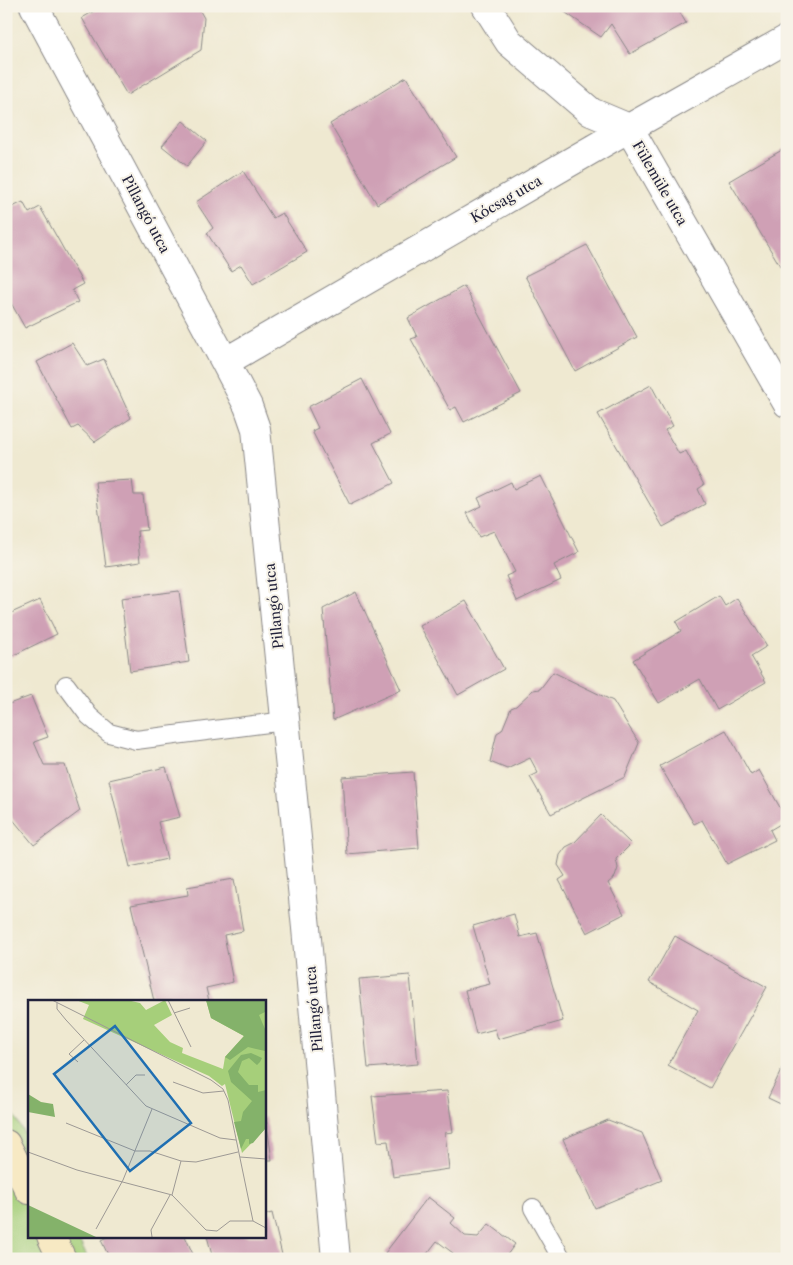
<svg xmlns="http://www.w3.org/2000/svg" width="793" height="1265" font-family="'Libre Caslon Text',serif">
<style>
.green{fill:#a6cf7a;stroke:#64785a}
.building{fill:#cfa0b5}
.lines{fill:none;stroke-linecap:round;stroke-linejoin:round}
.lane-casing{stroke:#888686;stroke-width:20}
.street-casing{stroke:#888686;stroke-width:30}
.secondary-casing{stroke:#888686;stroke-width:30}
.lane{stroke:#fff;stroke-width:18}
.street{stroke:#fff;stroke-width:28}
.secondary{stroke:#f7e9c3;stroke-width:28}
.labels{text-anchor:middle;stroke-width:4;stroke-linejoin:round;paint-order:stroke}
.street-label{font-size:14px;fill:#22223b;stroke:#f7f3e8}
.inset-road{fill:none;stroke:#9d9995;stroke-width:1}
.view{fill:#1f6fb2;fill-opacity:0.15;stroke:#1f6fb2;stroke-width:2.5}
.inset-edge{fill:none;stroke:#22223b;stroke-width:2.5}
</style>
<rect width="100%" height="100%" fill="#f7f3e8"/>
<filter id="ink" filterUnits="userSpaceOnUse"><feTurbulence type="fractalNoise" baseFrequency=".02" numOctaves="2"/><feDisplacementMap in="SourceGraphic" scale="10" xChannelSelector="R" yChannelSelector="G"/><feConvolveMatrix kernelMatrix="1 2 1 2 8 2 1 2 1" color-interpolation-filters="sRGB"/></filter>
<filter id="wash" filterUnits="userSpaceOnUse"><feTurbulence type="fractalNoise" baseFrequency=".0096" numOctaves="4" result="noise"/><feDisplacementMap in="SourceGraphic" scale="20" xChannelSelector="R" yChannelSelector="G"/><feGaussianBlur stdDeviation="1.12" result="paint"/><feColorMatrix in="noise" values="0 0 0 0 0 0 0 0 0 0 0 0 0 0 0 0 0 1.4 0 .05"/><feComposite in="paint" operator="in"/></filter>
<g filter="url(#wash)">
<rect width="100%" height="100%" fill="#efe9d1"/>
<path class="green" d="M 6,1099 L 29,1143 L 29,1236 L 77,1236 L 88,1259 L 6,1259 Z"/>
<g id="blocks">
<path class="building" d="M 103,6 L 197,6 L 204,18 L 201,50 L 127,95 L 82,18 Z
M 556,6 L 676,6 L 686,23 L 630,54 L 611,24 L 601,37 Z
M 406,77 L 456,157 L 377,204 L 330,124 Z
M 183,121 L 207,141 L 187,166 L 162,146 Z
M 787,147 L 787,266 L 782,269 L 729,181 Z
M 243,171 L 273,218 L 282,213 L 307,252 L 253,284 L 241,265 L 231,271 L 207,233 L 213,228 L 196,202 Z
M 23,202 L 29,213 L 40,207 L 83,284 L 72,290 L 78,302 L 25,328 L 6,294 L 6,210 Z
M 587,245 L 637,337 L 575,371 L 525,276 Z
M 464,286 L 521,393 L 464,422 L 456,407 L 450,410 L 411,339 L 417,337 L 408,318 Z
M 72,343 L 87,366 L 104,359 L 131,418 L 95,442 L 78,426 L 72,429 L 37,362 Z
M 362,379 L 390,434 L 373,443 L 394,483 L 350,505 L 312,431 L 318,428 L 308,407 Z
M 651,385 L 673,426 L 665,430 L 679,454 L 686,451 L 704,485 L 698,489 L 705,504 L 663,527 L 598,414 Z
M 541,476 L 579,552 L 554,565 L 561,580 L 517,601 L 506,576 L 515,572 L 494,531 L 479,537 L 467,513 L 482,506 L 478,498 L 511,482 L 514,489 Z
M 132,480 L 134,495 L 143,495 L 147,530 L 137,531 L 140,562 L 106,567 L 95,482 Z
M 179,591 L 189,662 L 130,671 L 121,598 Z
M 356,592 L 401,690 L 333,720 L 323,609 Z
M 719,596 L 725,606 L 737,598 L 767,646 L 751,656 L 766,682 L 717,710 L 700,679 L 659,703 L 633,660 L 681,631 L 676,622 Z
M 40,600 L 57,634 L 6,659 L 6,607 L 9,614 Z
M 466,601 L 504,669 L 458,695 L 420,626 Z
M 553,672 L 613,701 L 639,743 L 625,777 L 551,814 L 530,777 L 538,773 L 530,758 L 507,769 L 490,762 L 497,733 L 502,730 L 511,708 L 516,706 L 533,690 L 540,689 Z
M 31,696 L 48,737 L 34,742 L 44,765 L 65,765 L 80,811 L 34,845 L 6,811 L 6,705 Z
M 726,730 L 751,775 L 759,770 L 787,820 L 770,830 L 775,840 L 727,864 L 702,820 L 694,824 L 660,766 Z
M 166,767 L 180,817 L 158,822 L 167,859 L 130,867 L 109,780 Z
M 413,772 L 419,848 L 347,854 L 342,777 Z
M 601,815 L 631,844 L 616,859 L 618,868 L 615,877 L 608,883 L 624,914 L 587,933 L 559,880 L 565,876 L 558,865 L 560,855 L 566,847 L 574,843 Z
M 234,879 L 243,931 L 224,935 L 233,982 L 206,988 L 209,1001 L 154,1001 L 131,905 L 188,895 L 187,887 Z
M 514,914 L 520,937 L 537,933 L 563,1021 L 498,1039 L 495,1029 L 476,1034 L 465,990 L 490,984 L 473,926 Z
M 675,936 L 767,987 L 710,1088 L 668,1065 L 698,1010 L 649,982 Z
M 410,975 L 418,1064 L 368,1068 L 359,979 Z
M 787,1058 L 787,1107 L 768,1098 Z
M 447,1091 L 453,1132 L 445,1133 L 449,1169 L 393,1177 L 388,1141 L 378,1142 L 372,1096 Z
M 264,1117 L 266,1118 L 272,1160 L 264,1160 Z
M 608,1120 L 642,1133 L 662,1180 L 595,1208 L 563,1139 Z
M 428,1197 L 455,1218 L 451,1223 L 465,1236 L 478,1237 L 489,1224 L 515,1244 L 504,1259 L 449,1259 L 453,1253 L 437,1241 L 423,1259 L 392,1259 L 385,1253 Z
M 272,1213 L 283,1259 L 213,1259 L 207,1236 L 264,1236 L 264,1215 Z
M 109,1236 L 185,1236 L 195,1259 L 110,1259 L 101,1240 Z"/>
</g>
</g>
<g filter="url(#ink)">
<use href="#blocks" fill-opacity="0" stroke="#888686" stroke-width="1"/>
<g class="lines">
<defs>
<path id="lane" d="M 66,685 L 89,716 L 109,733 L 136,740 L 285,721
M 533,1208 L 562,1259"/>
<path id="street" d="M 34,6 L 225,362 L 248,406 L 256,429 L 306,928 L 336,1259
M 486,6 L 509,42 L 591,112 L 629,128 L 787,403
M 225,362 L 629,128 L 787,39"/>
<path id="secondary" d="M 6,1144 L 29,1190
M 51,1236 L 62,1259"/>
</defs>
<use href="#lane" class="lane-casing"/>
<use href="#street" class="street-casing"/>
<use href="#secondary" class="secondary-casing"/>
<use href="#lane" class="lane"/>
<use href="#street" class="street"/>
<use href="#secondary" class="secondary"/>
</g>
</g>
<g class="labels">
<g class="street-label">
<text transform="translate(660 183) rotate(60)" y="5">Fülemüle utca</text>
<text transform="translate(506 199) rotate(-30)" y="5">Kócsag utca</text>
<text transform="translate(146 214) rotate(62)" y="5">Pillangó utca</text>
<text transform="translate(274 606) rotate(-96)" y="5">Pillangó utca</text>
<text transform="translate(314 1009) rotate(-95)" y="5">Pillangó utca</text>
</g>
</g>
<g transform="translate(28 1000)">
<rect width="238" height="238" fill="#efe9d1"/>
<path d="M 48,0 L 99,0 L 112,3 L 118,10 L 137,0 L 144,15 L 126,25 L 142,42 L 155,48 L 154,53 L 195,69 L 197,57 L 216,36 L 183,18 L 178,0 L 237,0 L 237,129 L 214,153 L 197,84 L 194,86 L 181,76 L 55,19 L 61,5 Z" fill="#a6cf7a"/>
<path d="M 178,0 L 237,0 L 237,12 L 231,15 L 237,29 L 237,51 L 220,47 L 202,60 L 197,57 L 216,36 L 183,18 ZM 223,53 L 234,58 L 232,62 L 229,65 L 221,58 L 214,61 L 210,72 L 221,85 L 230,85 L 230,92 L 238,90 L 237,129 L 225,143 L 221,144 L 221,139 L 218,139 L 213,149 L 206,122 L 213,121 L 215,112 L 224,101 L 203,82 L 200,71 L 213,55 ZM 0,94 L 13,102 L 25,104 L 27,117 L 0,112 ZM 0,205 L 68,237 L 0,237 Z" fill="#84b26a"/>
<path class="inset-road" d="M 24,0 L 183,80 L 195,89 L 200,100 L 225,221 L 238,228M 140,0 L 163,47M 29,3 L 29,9 L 38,20 L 118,106 L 192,138 L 208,140M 146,13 L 162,8M 50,62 L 41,54 L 56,40M 145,82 L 175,93 L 196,91M 98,85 L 108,75 L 117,75M 38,123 L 107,151 L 122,151 L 153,161 L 168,162 L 210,152M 0,152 L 49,170 L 144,195 L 178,230 L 189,231 L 202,221 L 225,221M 212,157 L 238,159M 144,195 L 153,161M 68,229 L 95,180 L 124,109M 124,237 L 123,230 L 142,195"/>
<path class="view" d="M 87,26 L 163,123 L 102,171 L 26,74 Z"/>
<rect width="238" height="238" class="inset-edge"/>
</g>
<rect width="793" height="1265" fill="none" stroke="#f7f3e8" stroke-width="25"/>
</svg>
